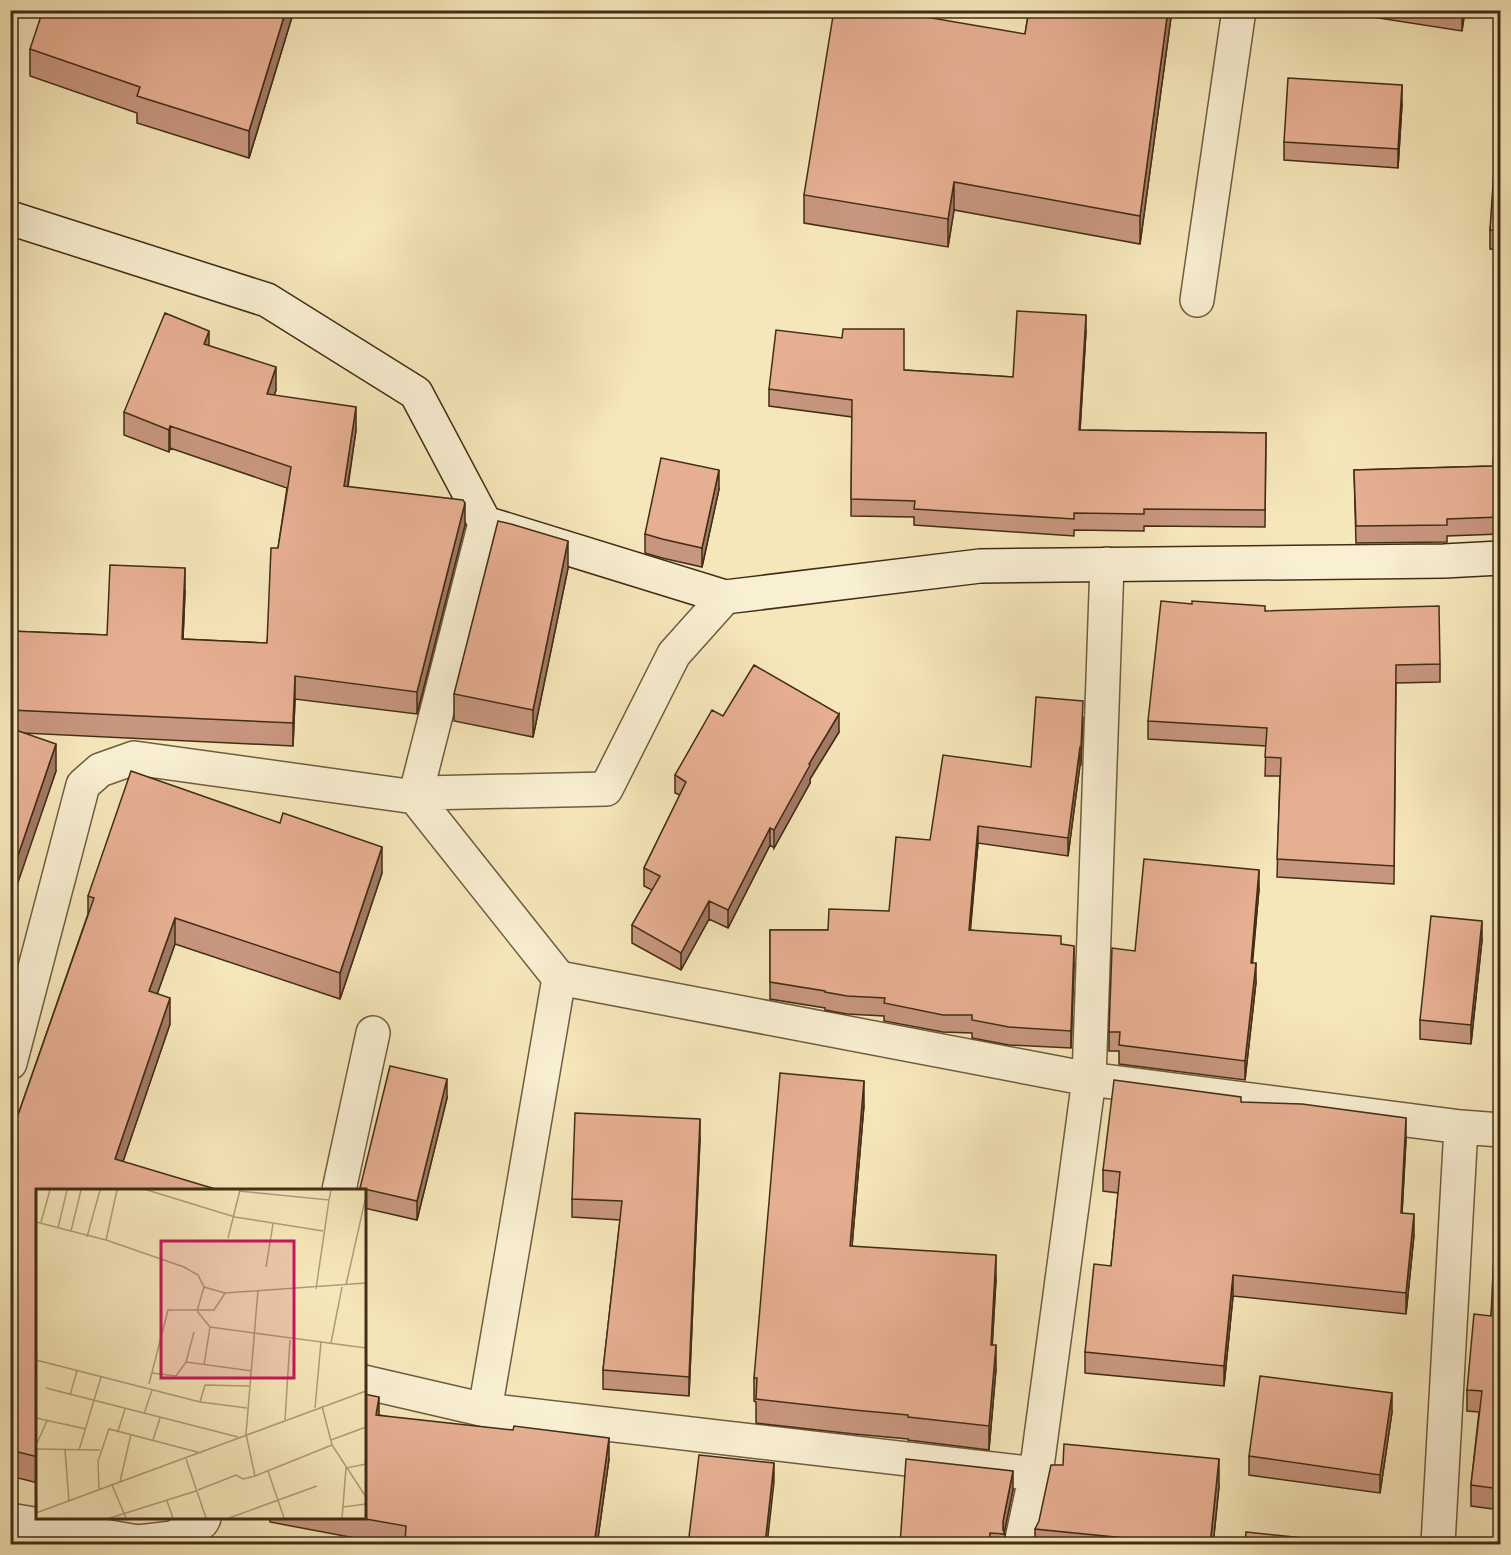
<svg xmlns="http://www.w3.org/2000/svg" width="1511" height="1555" font-family="'IM FELL French Canon',serif">
<style>
.lines{fill:none;stroke-linecap:round;stroke-linejoin:round}
.street-casing{stroke:#6f5c3f;stroke-width:36}
.secondary-casing{stroke:#422d16;stroke-width:36}
.street{stroke:#f9efd2;stroke-width:33}
.secondary{stroke:#f9efd2;stroke-width:33}
.wall{fill:#c7967e;stroke:#422d16;stroke-width:1.5}
.shaded-wall{fill:#a27a66;stroke:#422d16;stroke-width:1.5}
.building{fill:#e7af92;stroke:#422d16;stroke-width:1.5}
.inset-road{fill:none;stroke:#ae9d78;stroke-width:1.5}
.view{fill:#c2185b;fill-opacity:0.15;stroke:#c2185b;stroke-width:3}
.inset-edge{fill:none;stroke:#422d16;stroke-width:3}
</style>
<rect width="100%" height="100%" fill="#f6e7ba"/>
<filter id="stains"><feTurbulence type="fractalNoise" baseFrequency=".00333" numOctaves="4"/><feColorMatrix values="0 0 0 0 .2 0 0 0 0 .09 0 0 0 0 .02 0 0 0 .5 -.17"/></filter>
<radialGradient id="worn" r=".72"><stop offset=".6" stop-color="#630" stop-opacity="0"/><stop offset="1" stop-color="#630" stop-opacity=".3"/></radialGradient>
<g class="lines">
<defs>
<path id="street" d="M 1197,300 L 1239,10
M 415,797 L 559,978 L 1089,1079 L 1461,1127 L 1500,1130
M 415,797 L 485,523
M 10,1063 L 83,785 L 100,770 L 134,758 L 415,797 L 424,793 L 606,789 L 674,654 L 725,597
M 339,1190 L 373,1033
M 364,1382 L 485,1410 L 1036,1474
M 485,1410 L 559,978
M 10,1520 L 138,1542 L 173,1538 L 202,1522 L 204,1518
M 1021,1544 L 1036,1474 L 1089,1079 L 1107,564
M 1438,1544 L 1461,1127"/>
<path id="secondary" d="M 10,218 L 267,300 L 416,393 L 485,523 L 725,597 L 980,566 L 1444,561 L 1500,558"/>
</defs>
<use href="#street" class="street-casing"/>
<use href="#secondary" class="secondary-casing"/>
<use href="#street" class="street"/>
<use href="#secondary" class="secondary"/>
</g>
<path class="wall" d="M 292,10 L 292,17 L 249,158 L 137,123 L 137,113 L 30,76 L 30,49 Z
M 1029,10 L 1172,10 L 1140,244 L 954,210 L 948,247 L 804,223 L 804,195 L 1025,34 Z
M 1327,10 L 1465,10 L 1462,31 Z
M 1402,104 L 1398,168 L 1284,160 L 1284,142 Z
M 1500,152 L 1500,250 L 1490,249 L 1490,230 L 1499,169 Z
M 1086,331 L 1080,430 L 1266,433 L 1265,527 L 1144,526 L 1144,531 L 1074,530 L 1074,536 L 914,525 L 914,517 L 851,516 L 852,417 L 769,406 L 769,389 L 904,370 L 1013,377 Z
M 209,346 L 276,390 L 274,395 L 356,430 L 348,487 L 465,525 L 417,714 L 295,699 L 293,746 L 24,733 L 56,771 L 10,903 L 10,631 L 107,635 L 185,591 L 183,639 L 267,643 L 278,548 L 287,488 L 170,448 L 169,452 L 124,435 L 124,412 Z
M 1500,458 L 1500,534 L 1447,536 L 1447,542 L 1356,543 L 1354,470 L 1493,466 Z
M 719,489 L 702,567 L 662,558 L 645,553 L 645,534 Z
M 568,568 L 533,737 L 454,721 L 454,694 Z
M 1265,611 L 1440,664 L 1440,682 L 1396,683 L 1394,884 L 1277,877 L 1280,776 L 1265,776 L 1266,746 L 1148,739 L 1148,721 Z
M 723,716 L 839,732 L 810,779 L 810,783 L 774,848 L 770,845 L 728,928 L 709,919 L 681,970 L 632,943 L 632,925 L 652,890 L 644,886 L 644,868 L 680,795 L 675,793 L 675,775 Z
M 1083,718 L 1081,765 L 1080,765 L 1068,856 L 978,843 L 970,930 L 1061,944 L 1074,963 L 1071,1048 L 1009,1045 L 972,1038 L 972,1033 L 943,1032 L 884,1021 L 884,1016 L 847,1014 L 825,1010 L 825,1008 L 770,999 L 770,930 L 828,930 L 889,911 L 930,840 L 1031,767 Z
M 382,873 L 340,999 L 175,944 L 157,994 L 170,1024 L 123,1161 L 38,1191 L 38,1483 L 10,1476 L 10,1138 L 88,914 L 88,896 Z
M 1259,889 L 1252,963 L 1256,982 L 1245,1080 L 1119,1064 L 1119,1051 L 1109,1051 L 1109,1032 L 1135,951 Z
M 1482,940 L 1471,1044 L 1420,1039 L 1420,1020 Z
M 447,1098 L 417,1220 L 364,1208 L 364,1191 L 360,1191 L 360,1188 Z
M 1241,1102 L 1406,1139 L 1402,1213 L 1414,1235 L 1406,1314 L 1233,1296 L 1224,1386 L 1085,1373 L 1085,1352 L 1111,1266 L 1118,1193 L 1103,1191 L 1103,1170 Z
M 864,1105 L 852,1246 L 996,1279 L 992,1345 L 996,1369 L 989,1450 L 908,1440 L 908,1439 L 854,1434 L 756,1423 L 756,1402 L 754,1401 L 754,1378 Z
M 700,1138 L 689,1396 L 603,1389 L 603,1370 L 620,1220 L 572,1217 L 572,1199 Z
M 1500,1233 L 1500,1510 L 1471,1506 L 1471,1485 L 1479,1412 L 1467,1411 L 1467,1390 L 1491,1316 Z
M 1392,1412 L 1380,1493 L 1249,1475 L 1249,1456 Z
M 379,1415 L 609,1459 L 597,1545 L 392,1545 L 270,1522 L 270,1518 L 364,1518 Z
M 1219,1486 L 1213,1545 L 1035,1545 L 1035,1529 Z
M 1013,1490 L 1004,1533 L 1005,1534 L 1005,1545 L 900,1545 Z"/>
<path class="shaded-wall" d="M 286,10 L 292,10 L 292,17 L 249,158 L 249,131 Z
M 1168,10 L 1172,10 L 1140,244 L 1140,216 Z
M 1462,10 L 1465,10 L 1462,31 Z
M 1402,85 L 1402,104 L 1398,168 L 1398,149 Z
M 954,182 L 954,210 L 948,247 L 948,219 Z
M 1086,315 L 1086,331 L 1079,447 L 1079,430 Z
M 209,331 L 209,354 L 204,344 Z
M 276,367 L 276,390 L 267,416 L 267,394 Z
M 356,407 L 356,430 L 344,509 L 344,486 Z
M 170,426 L 170,448 L 169,452 L 169,430 Z
M 719,470 L 719,489 L 702,567 L 702,548 Z
M 465,503 L 465,525 L 417,714 L 417,692 Z
M 568,541 L 568,568 L 533,737 L 533,710 Z
M 185,568 L 185,591 L 182,662 L 182,639 Z
M 295,676 L 295,699 L 293,746 L 293,723 Z
M 839,714 L 839,732 L 810,779 L 810,783 L 774,848 L 774,830 L 809,764 Z
M 56,744 L 56,771 L 11,903 L 11,876 Z
M 1080,747 L 1080,765 L 1068,856 L 1068,838 Z
M 978,826 L 978,843 L 969,947 L 969,930 Z
M 770,828 L 770,845 L 728,928 L 728,910 Z
M 382,847 L 382,873 L 340,999 L 340,973 Z
M 1259,870 L 1259,889 L 1251,981 L 1251,963 Z
M 709,901 L 709,919 L 681,970 L 681,953 Z
M 175,918 L 175,944 L 149,1017 L 149,991 Z
M 1482,921 L 1482,940 L 1471,1044 L 1471,1025 Z
M 1074,946 L 1074,963 L 1071,1048 L 1071,1031 Z
M 1256,963 L 1256,982 L 1245,1080 L 1245,1061 Z
M 170,998 L 170,1024 L 115,1185 L 115,1159 Z
M 447,1079 L 447,1098 L 417,1220 L 417,1201 Z
M 864,1081 L 864,1105 L 850,1270 L 850,1246 Z
M 1406,1118 L 1406,1139 L 1401,1233 L 1401,1213 Z
M 700,1119 L 700,1138 L 689,1396 L 689,1377 Z
M 1414,1214 L 1414,1235 L 1406,1314 L 1406,1293 Z
M 996,1255 L 996,1279 L 991,1369 L 991,1345 Z
M 1233,1275 L 1233,1296 L 1224,1386 L 1224,1366 Z
M 996,1345 L 996,1369 L 989,1450 L 989,1426 Z
M 1392,1393 L 1392,1412 L 1380,1493 L 1380,1475 Z
M 379,1397 L 379,1418 L 376,1415 Z
M 609,1438 L 609,1459 L 597,1545 L 594,1545 Z
M 1219,1459 L 1219,1486 L 1213,1545 L 1210,1545 Z
M 774,1463 L 774,1482 L 767,1545 L 765,1545 Z
M 1013,1471 L 1013,1490 L 1004,1534 L 1003,1534 L 1003,1521 Z"/>
<path class="building" d="M 43,10 L 286,10 L 249,131 L 137,96 L 140,87 L 30,49 Z
M 834,10 L 885,10 L 1025,34 L 1029,10 L 1168,10 L 1140,216 L 954,182 L 948,219 L 804,195 Z
M 1288,78 L 1402,85 L 1398,149 L 1284,142 Z
M 1500,152 L 1500,231 L 1490,230 L 1494,169 L 1499,169 Z
M 1017,311 L 1086,315 L 1079,430 L 1266,433 L 1265,510 L 1144,509 L 1144,514 L 1074,513 L 1074,519 L 914,509 L 915,501 L 851,499 L 852,400 L 769,389 L 776,330 L 842,338 L 843,329 L 904,329 L 904,370 L 1013,377 Z
M 165,313 L 209,331 L 204,344 L 276,367 L 267,394 L 356,407 L 344,486 L 463,500 L 465,503 L 417,692 L 295,676 L 293,723 L 10,710 L 10,631 L 107,635 L 110,565 L 185,568 L 182,639 L 267,643 L 271,548 L 278,548 L 291,467 L 170,426 L 169,430 L 124,412 Z
M 661,458 L 719,470 L 702,548 L 662,539 L 645,534 Z
M 1493,458 L 1500,458 L 1500,517 L 1447,519 L 1447,525 L 1356,526 L 1354,470 L 1493,466 Z
M 498,521 L 511,524 L 568,541 L 533,710 L 454,694 Z
M 1161,601 L 1192,604 L 1192,601 L 1265,606 L 1265,611 L 1439,606 L 1440,664 L 1396,665 L 1394,866 L 1277,859 L 1281,758 L 1265,757 L 1267,728 L 1148,721 Z
M 754,665 L 839,714 L 809,764 L 810,765 L 774,830 L 770,828 L 728,910 L 709,901 L 681,953 L 632,925 L 660,876 L 644,868 L 686,782 L 675,775 L 712,710 L 723,716 Z
M 1036,697 L 1083,701 L 1081,747 L 1080,747 L 1068,838 L 978,826 L 969,930 L 1061,936 L 1061,944 L 1074,946 L 1071,1031 L 1009,1027 L 972,1020 L 972,1015 L 943,1015 L 884,1003 L 885,998 L 847,996 L 825,992 L 825,991 L 770,982 L 770,930 L 828,930 L 829,909 L 889,911 L 896,837 L 930,840 L 943,755 L 1031,767 Z
M 10,728 L 56,744 L 11,876 L 10,876 Z
M 131,771 L 280,823 L 283,813 L 382,847 L 340,973 L 175,918 L 149,991 L 170,998 L 115,1159 L 222,1191 L 38,1191 L 38,1457 L 10,1450 L 10,1138 L 94,898 L 88,896 Z
M 1144,859 L 1259,870 L 1251,963 L 1256,963 L 1245,1061 L 1119,1045 L 1120,1032 L 1109,1032 L 1112,948 L 1135,951 Z
M 1431,916 L 1482,921 L 1471,1025 L 1420,1020 Z
M 390,1066 L 447,1079 L 417,1201 L 360,1188 Z
M 780,1073 L 864,1081 L 850,1246 L 996,1255 L 991,1345 L 996,1345 L 989,1426 L 908,1417 L 908,1415 L 854,1410 L 756,1399 L 757,1378 L 754,1378 Z
M 1114,1080 L 1241,1097 L 1241,1102 L 1302,1104 L 1406,1118 L 1401,1213 L 1414,1214 L 1406,1293 L 1233,1275 L 1224,1366 L 1085,1352 L 1094,1264 L 1111,1266 L 1120,1172 L 1103,1170 Z
M 575,1113 L 700,1119 L 689,1377 L 603,1370 L 622,1201 L 572,1199 Z
M 1495,1233 L 1500,1233 L 1500,1489 L 1471,1485 L 1482,1391 L 1467,1390 L 1474,1314 L 1491,1316 Z
M 1260,1376 L 1392,1393 L 1380,1475 L 1249,1456 Z
M 364,1394 L 379,1397 L 376,1415 L 513,1430 L 514,1426 L 609,1438 L 594,1545 L 428,1545 L 405,1542 L 406,1526 L 360,1518 L 364,1518 Z
M 1064,1444 L 1219,1459 L 1210,1545 L 1196,1545 L 1035,1529 L 1039,1521 L 1051,1465 L 1063,1465 Z
M 699,1455 L 774,1463 L 765,1545 L 688,1545 Z
M 906,1459 L 1013,1471 L 1003,1521 L 1003,1530 L 1005,1534 L 990,1533 L 989,1545 L 900,1545 Z
M 1246,1532 L 1372,1545 L 1245,1545 Z"/>
<g transform="translate(36 1189)">
<rect width="330" height="330" fill="#f6e7ba"/>
<path class="inset-road" d="M 81,1 L 70,51 L 148,78 L 162,86 L 168,98 L 189,104 L 330,94M 111,1 L 199,28 L 287,42M 203,2 L 293,11 L 295,1M 0,33 L 70,51M 5,33 L 14,1M 22,39 L 31,1M 35,42 L 45,1M 51,48 L 64,1M 192,49 L 204,1M 230,78 L 237,35M 310,96 L 330,7M 280,100 L 293,11M 161,122 L 174,138 L 330,159M 161,122 L 168,98M 295,154 L 306,98M 0,171 L 164,213 L 211,219M 150,173 L 158,143M 168,176 L 174,138M 116,184 L 140,187 L 150,173 L 216,182M 113,195 L 132,121 L 178,121 L 189,104M 10,199 L 202,248M 34,206 L 41,182M 164,213 L 169,196 L 213,197M 286,217 L 296,256 L 330,308M 279,219 L 285,153M 108,225 L 116,201M 0,229 L 50,240M 249,231 L 254,151M 82,242 L 89,220M 117,251 L 124,229M 295,251 L 330,238M 0,256 L 11,232M 0,260 L 64,261M 29,261 L 33,312M 43,261 L 65,188M 150,270 L 170,329M 232,282 L 248,329M 219,287 L 210,245 L 222,101M 0,289 L 1,324M 84,293 L 95,245M 76,296 L 90,329M 63,301 L 62,272 L 73,240 L 165,264M 162,301 L 200,286 L 207,290 L 219,287 L 296,256M 131,312 L 137,329M 307,318 L 330,315M 0,324 L 330,202M 74,329 L 160,302M 193,329 L 281,297M 306,329 L 310,279 L 330,275"/>
<path class="view" d="M 125,52 L 258,52 L 258,189 L 125,189 Z"/>
<rect width="330" height="330" class="inset-edge"/>
</g>
<rect width="1511" height="1555" fill="none" stroke="#f6e7ba" stroke-width="36"/>
<rect x="12" y="12" width="1487" height="1531" fill="none" stroke="#422d16" stroke-width="3"/>
<rect x="18" y="18" width="1475" height="1519" fill="none" stroke="#422d16" stroke-width="1.5"/>
<rect width="100%" height="100%" filter="url(#stains)"/>
<rect width="100%" height="100%" fill="url(#worn)"/>
</svg>
